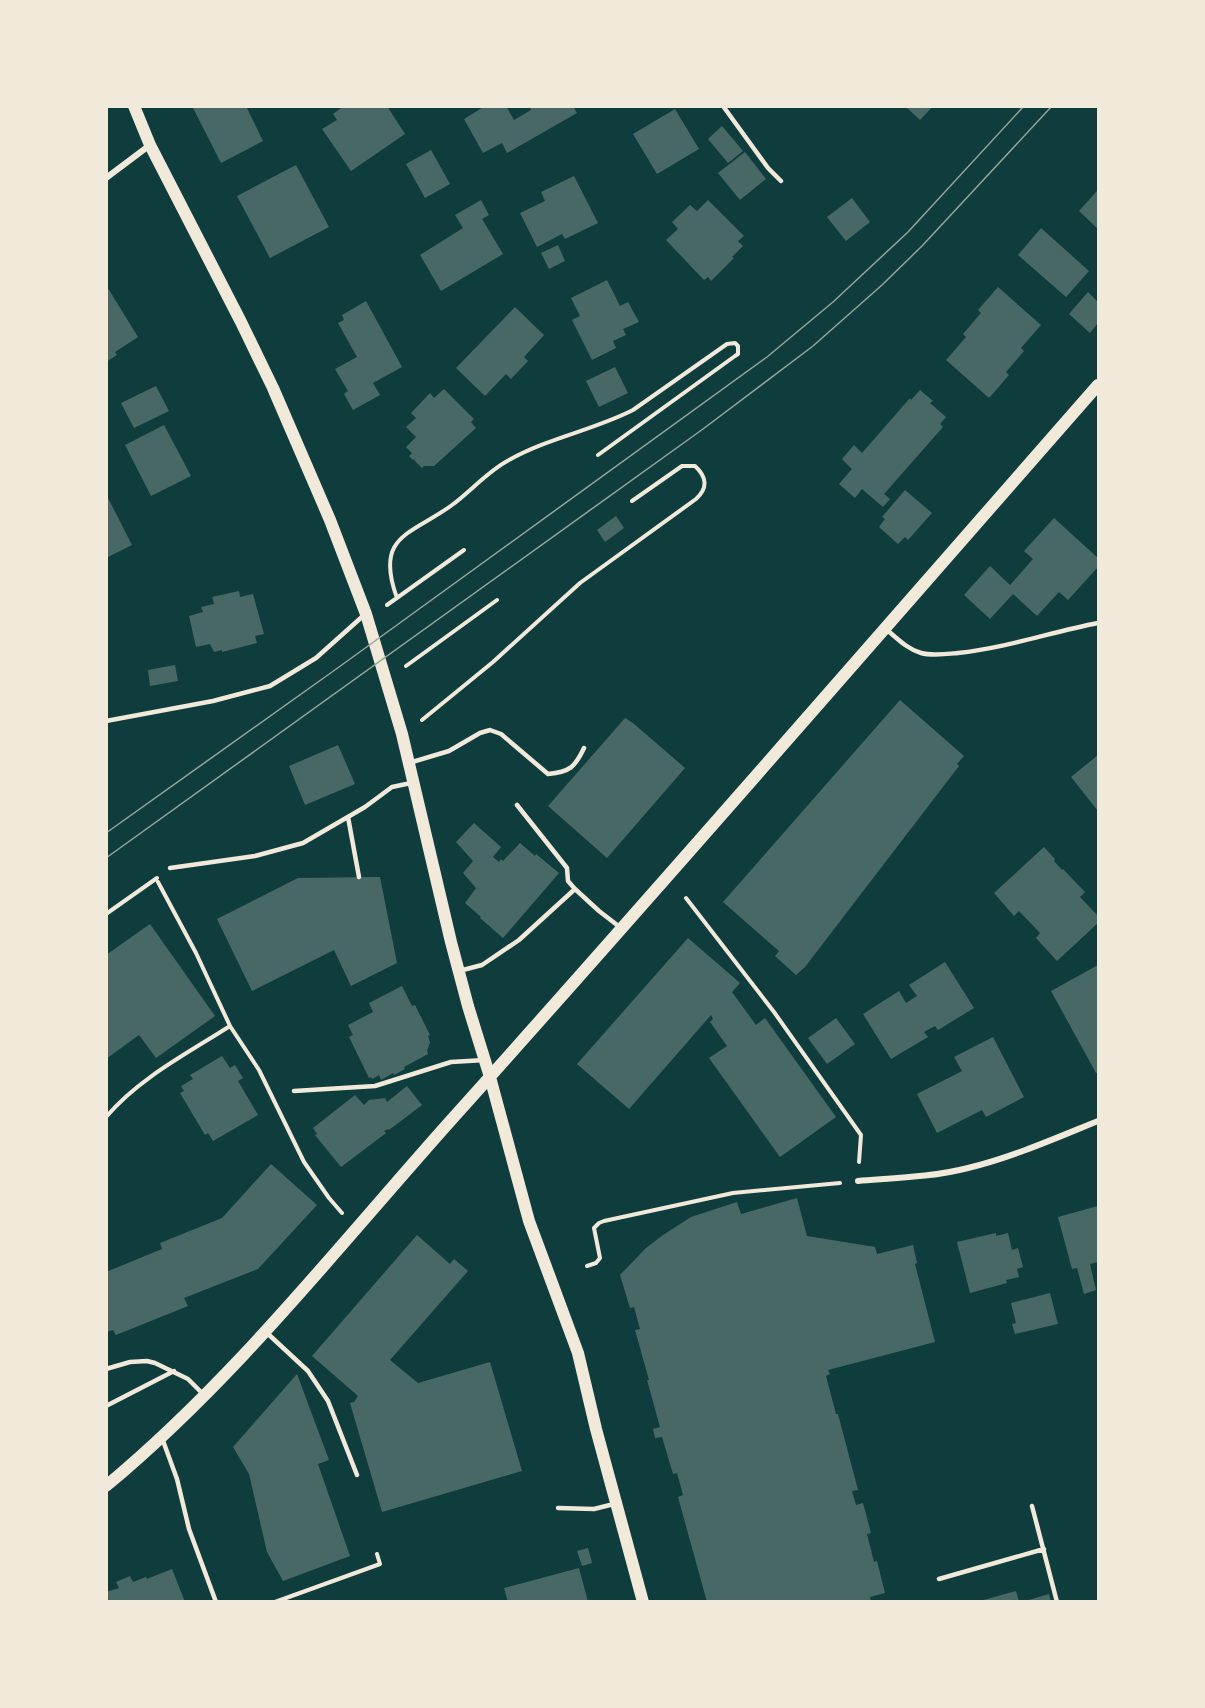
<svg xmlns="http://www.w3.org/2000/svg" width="1205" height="1708" font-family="Bitter,serif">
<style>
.building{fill:#486865}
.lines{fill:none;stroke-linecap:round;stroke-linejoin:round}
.path{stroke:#f1e9da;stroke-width:4}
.service{stroke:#f1e9da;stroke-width:4.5}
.minor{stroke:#f1e9da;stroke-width:6}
.secondary{stroke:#f1e9da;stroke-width:12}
.tram{stroke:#97a49c;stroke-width:1.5}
</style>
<rect width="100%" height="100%" fill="#0f3d3e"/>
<path class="building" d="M 192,106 L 246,106 L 263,141 L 221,163 Z
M 344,106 L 387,106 L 405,134 L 351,171 L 322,129 L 337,120 L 333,114 Z
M 485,106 L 506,106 L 514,120 L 531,110 L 529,106 L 573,106 L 577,113 L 507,153 L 502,143 L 483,153 L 464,119 Z
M 905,106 L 933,106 L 920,120 Z
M 675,109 L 699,149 L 657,174 L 633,134 Z
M 722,126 L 743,151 L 728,163 L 708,139 Z
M 431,150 L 450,184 L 425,198 L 406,164 Z
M 745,152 L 766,179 L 740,200 L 718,173 Z
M 296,165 L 329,227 L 270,258 L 237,196 Z
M 574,176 L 598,223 L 565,239 L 562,234 L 537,247 L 520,213 L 545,201 L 541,192 Z
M 1098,190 L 1098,229 L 1079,211 Z
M 852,198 L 870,222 L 846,241 L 827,217 Z
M 481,200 L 489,215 L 482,219 L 503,254 L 441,291 L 420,255 L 463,228 L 455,215 Z
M 708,200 L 744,236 L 738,241 L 743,246 L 732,257 L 734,258 L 711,281 L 708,277 L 704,280 L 666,240 L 678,229 L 672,222 L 690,205 L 697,211 Z
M 1041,228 L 1089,271 L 1066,297 L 1018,255 Z
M 558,245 L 565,261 L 549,269 L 541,253 Z
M 607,280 L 620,306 L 628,302 L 639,322 L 623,329 L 626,335 L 613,341 L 616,348 L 592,360 L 572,320 L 580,316 L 571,298 Z
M 106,285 L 138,337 L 115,352 L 117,355 L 106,362 Z
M 998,287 L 1041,325 L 1021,348 L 1024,351 L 1006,372 L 1009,375 L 989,398 L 946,360 L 966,337 L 963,334 L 981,313 L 978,310 Z
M 1088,292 L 1098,302 L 1098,323 L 1090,333 L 1069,314 Z
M 366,301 L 402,367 L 373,383 L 380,395 L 353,410 L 344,394 L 348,391 L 335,369 L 357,357 L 338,323 L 344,320 L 342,315 Z
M 515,307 L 544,335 L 524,357 L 528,361 L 511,379 L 506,374 L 485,396 L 456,368 Z
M 615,367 L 628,393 L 599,407 L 586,381 Z
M 156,386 L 169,411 L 134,428 L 121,403 Z
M 444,389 L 474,419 L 471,422 L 476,428 L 434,466 L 424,466 L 422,468 L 414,460 L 417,458 L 413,460 L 409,456 L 412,453 L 406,447 L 416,437 L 406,427 L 416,418 L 411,413 L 430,393 L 434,398 Z
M 920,390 L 933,401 L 930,403 L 946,417 L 940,424 L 943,427 L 884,494 L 890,499 L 883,507 L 862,489 L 855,498 L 839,484 L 852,469 L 842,459 L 854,445 L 862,453 L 910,398 L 911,400 Z
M 164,425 L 191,476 L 151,496 L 125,445 Z
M 905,490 L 932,513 L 908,540 L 905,537 L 898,544 L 879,527 L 885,519 L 882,517 Z
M 106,494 L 132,545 L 106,558 Z
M 616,516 L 624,528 L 605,542 L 597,530 Z
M 1054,518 L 1098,558 L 1098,567 L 1068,600 L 1059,592 L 1037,616 L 1013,594 L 990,619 L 964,595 L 990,566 L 1010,585 L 1033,559 L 1024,551 Z
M 239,591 L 240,597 L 253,594 L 264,634 L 255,636 L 257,643 L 222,652 L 222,650 L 214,652 L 210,644 L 196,647 L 189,616 L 203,612 L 201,607 L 214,604 L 212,597 Z
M 175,665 L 178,681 L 150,686 L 148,670 Z
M 900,700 L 964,756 L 957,764 L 959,766 L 805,967 L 796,975 L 775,956 L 779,951 L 723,902 Z
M 625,718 L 633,723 L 685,768 L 607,858 L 548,806 Z
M 338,745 L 355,784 L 305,805 L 289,766 Z
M 1098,755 L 1098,811 L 1071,777 Z
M 474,823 L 501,847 L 493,857 L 499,862 L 501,859 L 503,861 L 520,843 L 535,856 L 536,854 L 559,873 L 503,938 L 480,918 L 481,917 L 465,903 L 476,888 L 463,873 L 473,861 L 456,842 Z
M 1044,847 L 1055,859 L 1054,861 L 1062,870 L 1063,869 L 1085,892 L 1080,897 L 1098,916 L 1098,923 L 1057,961 L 1036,938 L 1040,933 L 1019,911 L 1014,916 L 994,893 Z
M 380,877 L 397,963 L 351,986 L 334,950 L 252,991 L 217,919 L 298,878 Z
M 150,924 L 215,1016 L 156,1058 L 139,1035 L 106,1059 L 106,955 Z
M 688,938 L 740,983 L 732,992 L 756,1025 L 765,1018 L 836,1117 L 780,1157 L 709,1058 L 727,1046 L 710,1022 L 713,1019 L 711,1015 L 629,1109 L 577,1064 Z
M 945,962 L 974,1008 L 938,1030 L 935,1026 L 924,1032 L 928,1037 L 891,1059 L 863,1014 L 899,991 L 906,1003 L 917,996 L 909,985 Z
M 1098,965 L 1098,1072 L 1096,1073 L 1051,991 Z
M 402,986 L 412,1006 L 415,1005 L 430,1035 L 428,1036 L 430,1042 L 427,1051 L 428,1054 L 404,1067 L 405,1069 L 394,1075 L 393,1073 L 381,1080 L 379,1075 L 372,1079 L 371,1077 L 369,1078 L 349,1037 L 353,1035 L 348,1025 L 373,1012 L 369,1003 Z
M 836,1018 L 855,1044 L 827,1064 L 808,1038 Z
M 993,1037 L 1024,1097 L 986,1117 L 982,1110 L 937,1133 L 917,1094 L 962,1071 L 954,1057 Z
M 222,1056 L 230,1068 L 235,1065 L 243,1078 L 238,1081 L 258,1115 L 213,1141 L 208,1133 L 205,1135 L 180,1093 L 184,1091 L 181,1086 L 193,1079 L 190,1075 Z
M 407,1086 L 422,1105 L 389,1130 L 388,1129 L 384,1131 L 386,1133 L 341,1167 L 315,1135 L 317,1134 L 313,1128 L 355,1095 L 364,1105 L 369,1100 L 385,1098 L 387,1102 Z
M 271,1164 L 317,1205 L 258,1269 L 184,1298 L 188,1306 L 116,1335 L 113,1330 L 106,1332 L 106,1272 L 162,1249 L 160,1243 L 222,1218 Z
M 797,1198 L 807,1236 L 875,1247 L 877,1254 L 913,1245 L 917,1263 L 915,1264 L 935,1342 L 828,1370 L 830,1374 L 826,1376 L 836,1414 L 838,1414 L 858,1490 L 852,1491 L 856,1505 L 863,1503 L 871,1533 L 867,1534 L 874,1562 L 877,1561 L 885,1593 L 870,1597 L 871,1602 L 707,1602 L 678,1497 L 683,1495 L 677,1473 L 673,1474 L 662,1437 L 655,1438 L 653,1429 L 660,1427 L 647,1380 L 649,1380 L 635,1330 L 640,1329 L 634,1307 L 630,1308 L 620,1275 L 646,1248 L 663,1235 L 691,1217 L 737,1202 L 741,1214 Z
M 1098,1206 L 1098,1262 L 1090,1264 L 1096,1290 L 1084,1294 L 1077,1268 L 1072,1269 L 1058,1217 Z
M 996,1233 L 996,1236 L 1008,1233 L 1012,1250 L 1018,1248 L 1023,1267 L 1017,1269 L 1019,1277 L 1006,1280 L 1007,1283 L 970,1293 L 957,1242 Z
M 417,1235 L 450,1264 L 454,1259 L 468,1271 L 390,1360 L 418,1383 L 490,1362 L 522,1471 L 382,1512 L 350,1403 L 354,1402 L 358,1396 L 312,1356 Z
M 1050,1293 L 1058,1324 L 1015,1334 L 1012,1324 L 1016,1323 L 1011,1303 Z
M 297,1374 L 329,1460 L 318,1464 L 350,1556 L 283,1581 L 267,1552 L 249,1474 L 233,1447 Z
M 588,1548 L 592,1563 L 582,1566 L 577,1551 Z
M 579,1568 L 588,1602 L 508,1602 L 504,1588 Z
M 172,1569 L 185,1602 L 109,1602 L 106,1592 L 119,1588 L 116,1582 L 130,1576 L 133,1582 L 146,1577 L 147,1579 Z
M 1016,1591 L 1019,1602 L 980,1602 L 980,1601 Z
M 1049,1594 L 1051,1602 L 1025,1602 L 1025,1601 Z"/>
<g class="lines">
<path class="path" d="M 397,598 C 374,535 411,535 452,505 C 471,491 488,471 509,460 C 548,438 594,430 633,410 L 727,344 L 735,343 L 738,346 L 738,354 L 735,356 L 598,455
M 387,605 L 464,550
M 406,666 L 497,600
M 422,720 L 493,662 L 580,583 L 696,499 C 708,488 707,477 695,466 L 682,466 L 632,501
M 158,882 L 196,953 L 230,1026
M 686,898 L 774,1012 L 861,1135 L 859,1162
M 106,914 L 157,878
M 106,1117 C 139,1078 188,1053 230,1026 L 259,1070 L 304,1162 L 329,1198 L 342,1213
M 587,1266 L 596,1263 L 600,1258 L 594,1228 L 599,1223 L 604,1221 L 733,1193 L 840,1183
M 275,1602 L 380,1564 L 377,1554"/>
<path class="service" d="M 723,106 L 768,168 L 781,181
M 887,630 C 897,638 907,649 921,653 C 932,656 947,654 958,653 C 1006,648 1051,632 1098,623
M 106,721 L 213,701 L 270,686 L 316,658 L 363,616
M 409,763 L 449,751 L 480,733 L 490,730 L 501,734 L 548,774 C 570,772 575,767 584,748
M 517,805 L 567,868 L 568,881 L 575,889 L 599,911 L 621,928
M 348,817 L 359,877
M 170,868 L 255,856 L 303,843 L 365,807 L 392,787 L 411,783
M 459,971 L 482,965 L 519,940 L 575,889
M 294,1091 L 375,1086 L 451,1062 L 485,1060
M 267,1333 L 308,1371 L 328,1401 L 357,1475
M 106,1369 L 130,1362 L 147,1361 L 155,1363 L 188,1379 L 203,1394
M 106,1406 L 174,1371
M 162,1438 L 177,1479 L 189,1529 L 216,1602
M 1032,1506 L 1057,1602
M 558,1508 L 594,1509 L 614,1504
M 939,1579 L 1044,1549"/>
<path class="minor" d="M 106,178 L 150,145
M 858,1181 C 895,1178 933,1177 968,1168 C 1013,1157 1056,1138 1098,1121"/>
<path class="secondary" d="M 134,106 L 150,145 L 241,322 L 273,388 L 330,520 L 366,614 L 402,734 L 451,942 L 468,1006 L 490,1077 L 529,1221 L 578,1353 L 596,1429 L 643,1602
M 106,1486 C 236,1378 341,1243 453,1118 C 671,875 884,629 1098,385"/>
<path class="tram" d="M 106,833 L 339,667 L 767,357 L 833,302 L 908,232 L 1024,106
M 106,858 L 703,429 L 813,346 L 882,285 L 922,246 L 1052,106"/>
</g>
<rect width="1205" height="1708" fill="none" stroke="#f1e9da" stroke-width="216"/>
</svg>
